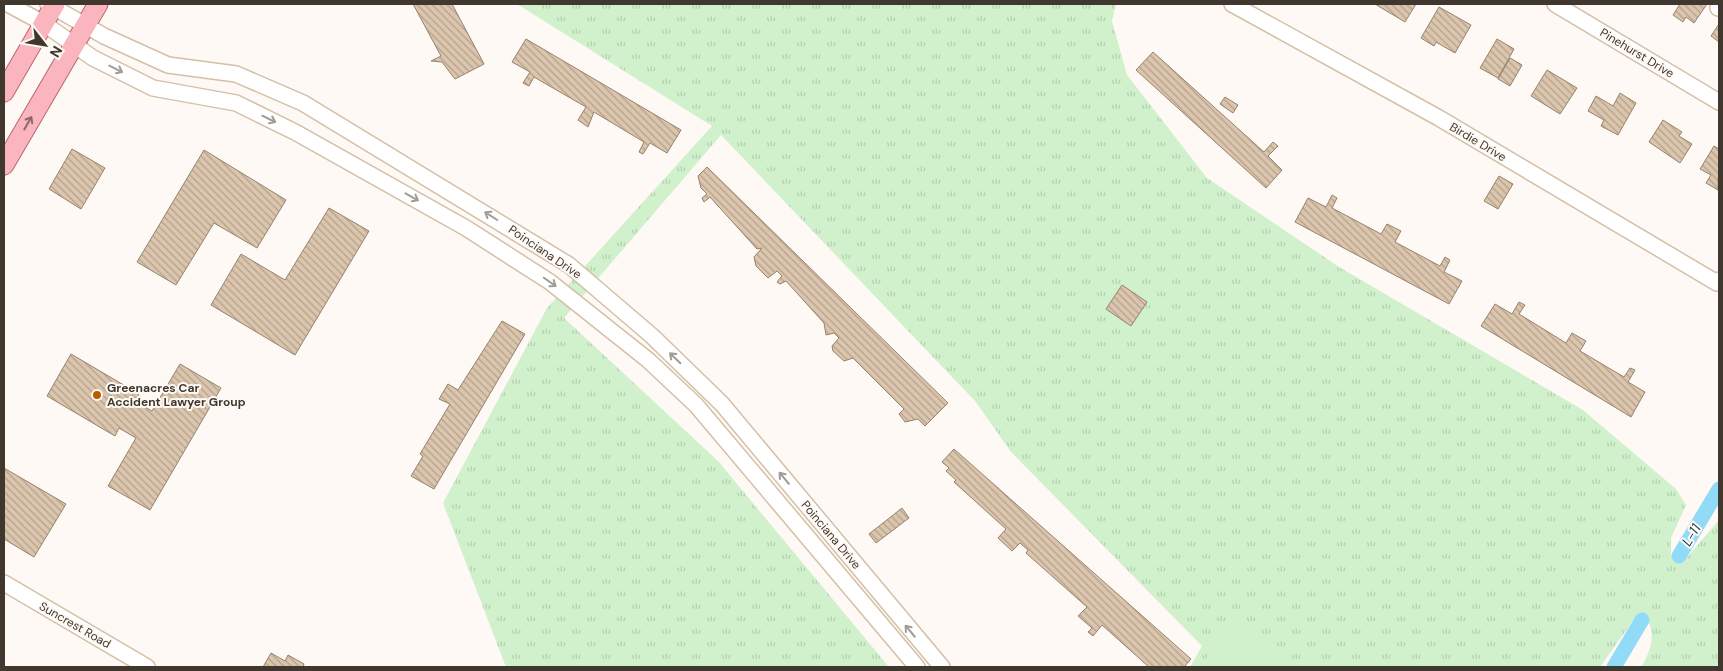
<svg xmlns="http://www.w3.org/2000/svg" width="1723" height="671" font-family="'DM Sans',sans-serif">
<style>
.grass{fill:url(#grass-tufts)}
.pitch{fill:#d0f1cc}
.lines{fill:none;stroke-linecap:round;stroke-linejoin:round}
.canal{stroke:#91dbf9;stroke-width:15}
.building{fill:url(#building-back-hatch);stroke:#96826c}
.minor-casing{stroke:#d4bfa7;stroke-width:18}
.major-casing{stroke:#b6696f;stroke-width:21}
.minor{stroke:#fff;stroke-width:15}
.major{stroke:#fab5be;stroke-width:19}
.oneway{stroke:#a09c96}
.oneway2{stroke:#8a6a68}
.poi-dot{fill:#b85d00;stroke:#fef9f4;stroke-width:2}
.labels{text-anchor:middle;stroke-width:4;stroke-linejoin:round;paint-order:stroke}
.street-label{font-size:12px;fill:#40382e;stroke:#fef9f4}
.poi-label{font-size:12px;font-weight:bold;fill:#40382e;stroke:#fef9f4;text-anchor:start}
.water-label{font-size:14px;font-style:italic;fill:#153845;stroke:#fef9f4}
</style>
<defs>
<pattern id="grass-tufts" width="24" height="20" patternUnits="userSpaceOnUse" patternTransform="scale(1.25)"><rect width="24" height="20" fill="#d0f1cc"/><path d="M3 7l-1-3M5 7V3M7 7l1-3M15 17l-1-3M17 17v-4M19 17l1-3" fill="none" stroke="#b4cfb0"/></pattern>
<pattern id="building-back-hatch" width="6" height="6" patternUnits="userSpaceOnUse" patternTransform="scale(1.25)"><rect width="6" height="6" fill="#dbc5ad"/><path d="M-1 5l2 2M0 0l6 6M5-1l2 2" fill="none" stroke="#b3a18d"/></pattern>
</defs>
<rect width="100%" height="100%" fill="#fef9f4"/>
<path class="grass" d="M 517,4 L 1116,4 L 1112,21 L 1127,75 L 1207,178 L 1339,267 L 1583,410 L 1676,489 L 1686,505 L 1671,538 L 1671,556 L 1683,562 L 1719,520 L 1719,667 L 1641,667 C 1651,651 1656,635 1647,618 L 1635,618 L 1600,667 L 1190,667 L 1202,646 L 1011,452 L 975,401 L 721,135 L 564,318 L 718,461 L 889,667 L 506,667 L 443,503 L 547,308 L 712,126 Z"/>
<path class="pitch" d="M 1230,620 L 1294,659 L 1289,667 L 1201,667 Z"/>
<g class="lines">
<path class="canal" d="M 1679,556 L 1719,489
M 1614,667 L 1642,620"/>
</g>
<path class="building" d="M 413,4 L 452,4 L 484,64 L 455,79 L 442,62 L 431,61 L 441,56 Z
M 1375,4 L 1416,4 L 1405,22 Z
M 1680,4 L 1707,4 L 1694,23 L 1686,17 L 1683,22 L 1673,15 Z
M 1439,7 L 1471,25 L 1455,53 L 1436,42 L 1434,46 L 1421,38 Z
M 1719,24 L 1719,42 L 1711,36 Z
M 526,39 L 681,130 L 667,153 L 650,143 L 643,154 L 639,152 L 644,142 L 594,112 L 588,127 L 578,120 L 586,107 L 534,77 L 529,86 L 523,83 L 530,72 L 512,62 Z
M 1497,39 L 1514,49 L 1498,78 L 1480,68 Z
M 1153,52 L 1264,152 L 1273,142 L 1278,146 L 1268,156 L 1282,170 L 1266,188 L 1136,70 Z
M 1510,58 L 1522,65 L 1510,86 L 1498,79 Z
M 1547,70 L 1577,88 L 1560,114 L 1531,96 Z
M 1620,93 L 1636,103 L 1618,135 L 1601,126 L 1604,120 L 1588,111 L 1596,96 L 1613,106 Z
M 1225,97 L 1238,105 L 1233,113 L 1220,104 Z
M 1663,120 L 1682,132 L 1679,136 L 1692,144 L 1680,163 L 1649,142 Z
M 1714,146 L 1719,149 L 1718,190 L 1706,183 L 1711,175 L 1700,169 Z
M 72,149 L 105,168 L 81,209 L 49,189 Z
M 204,150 L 286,200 L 257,248 L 214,223 L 176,285 L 137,262 Z
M 707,167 L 948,403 L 925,426 L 918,419 L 905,422 L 899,414 L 904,409 L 853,358 L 844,361 L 833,351 L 832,346 L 839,338 L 834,333 L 826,335 L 824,323 L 786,281 L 780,284 L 777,282 L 782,276 L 777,271 L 768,278 L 756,266 L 754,257 L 762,248 L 757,249 L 710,197 L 704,202 L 702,198 L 707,194 L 701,188 L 698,176 Z
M 1499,176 L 1513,184 L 1498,209 L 1484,201 Z
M 1332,195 L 1337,198 L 1332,208 L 1381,234 L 1387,224 L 1401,231 L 1395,242 L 1440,266 L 1445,257 L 1450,260 L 1444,272 L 1462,281 L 1449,304 L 1295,222 L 1308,198 L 1326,207 Z
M 329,208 L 369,231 L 295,355 L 211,305 L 241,254 L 285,280 Z
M 1122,285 L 1147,302 L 1131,326 L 1106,309 Z
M 1519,302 L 1525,305 L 1519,314 L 1566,343 L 1572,333 L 1586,341 L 1580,351 L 1624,377 L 1630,368 L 1635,370 L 1628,382 L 1645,392 L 1631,417 L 1481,326 L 1495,304 L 1512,314 Z
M 502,321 L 525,334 L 434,489 L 411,476 L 423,456 L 420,454 L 450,404 L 439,399 L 448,384 L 458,390 Z
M 71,354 L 139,394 L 135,401 L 152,411 L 180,364 L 221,388 L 150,510 L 108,486 L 136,438 L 119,428 L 115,436 L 47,396 Z
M 954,449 L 1191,659 L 1184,667 L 1149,667 L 1102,625 L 1093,636 L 1088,632 L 1092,628 L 1078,616 L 1087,607 L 1026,553 L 1028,550 L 1020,543 L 1012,551 L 998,538 L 1006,529 L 954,482 L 956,480 L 946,471 L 949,468 L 942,462 Z
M 4,468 L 66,504 L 34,557 L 4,539 Z
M 902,508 L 909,518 L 876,543 L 869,534 Z
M 271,653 L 285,661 L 288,655 L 304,664 L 303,667 L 263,667 Z"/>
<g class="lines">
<defs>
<path id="minor" d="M 8,4 L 43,23 L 93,58 L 153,88 L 236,103 L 295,132 L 466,228 L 550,282 L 648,360 L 696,405 L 917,667
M 48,4 L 104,36 L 168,65 L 236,74 L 303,103 L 569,265 L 652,336 L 722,404 L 942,667
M 1232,4 L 1439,118 L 1717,283 L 1719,280
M 1555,4 L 1719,102
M 1718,8 L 1719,6
M 4,583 L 147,667"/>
<path id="major" d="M 4,92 L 55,4
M 4,165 L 98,4"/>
</defs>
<use href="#minor" class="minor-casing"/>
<use href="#major" class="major-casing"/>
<use href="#minor" class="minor"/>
<use href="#major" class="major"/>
</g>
<defs><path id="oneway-shaft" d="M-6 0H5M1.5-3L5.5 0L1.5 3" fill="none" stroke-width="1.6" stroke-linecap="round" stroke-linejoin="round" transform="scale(1.25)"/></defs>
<g class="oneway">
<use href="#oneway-shaft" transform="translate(116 69) rotate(27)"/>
<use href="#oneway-shaft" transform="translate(269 119) rotate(26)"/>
<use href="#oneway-shaft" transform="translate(412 197) rotate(29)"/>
<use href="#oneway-shaft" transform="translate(491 216) rotate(-148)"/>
<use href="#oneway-shaft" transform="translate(550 282) rotate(35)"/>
<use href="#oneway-shaft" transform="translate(675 358) rotate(-136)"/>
<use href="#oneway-shaft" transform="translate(784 478) rotate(-130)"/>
<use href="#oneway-shaft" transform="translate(910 631) rotate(-130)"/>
</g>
<use class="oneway2" href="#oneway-shaft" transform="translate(28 123) rotate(-60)"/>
<circle class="poi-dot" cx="97" cy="395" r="5"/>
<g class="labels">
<g class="street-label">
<text transform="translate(1637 53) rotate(31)" y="4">Pinehurst Drive</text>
<text transform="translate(1478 142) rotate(31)" y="4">Birdie Drive</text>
<text transform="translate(545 252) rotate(34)" y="4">Poinciana Drive</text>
<text transform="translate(831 535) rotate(50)" y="4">Poinciana Drive</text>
<text transform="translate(75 625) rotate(30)" y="4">Suncrest Road</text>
</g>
<g class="poi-label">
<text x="107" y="392">Greenacres Car<tspan x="107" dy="14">Accident Lawyer Group</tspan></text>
</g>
<g class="water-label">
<text transform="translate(1691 535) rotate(-59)" y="5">L-11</text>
</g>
</g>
<rect width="1723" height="671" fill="none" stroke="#40382e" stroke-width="10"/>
<g transform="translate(45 45) rotate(121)" stroke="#fef9f4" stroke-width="4" paint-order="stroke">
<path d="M0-4L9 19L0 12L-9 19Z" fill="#40382e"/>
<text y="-8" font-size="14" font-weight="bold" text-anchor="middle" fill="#40382e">N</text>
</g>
</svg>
